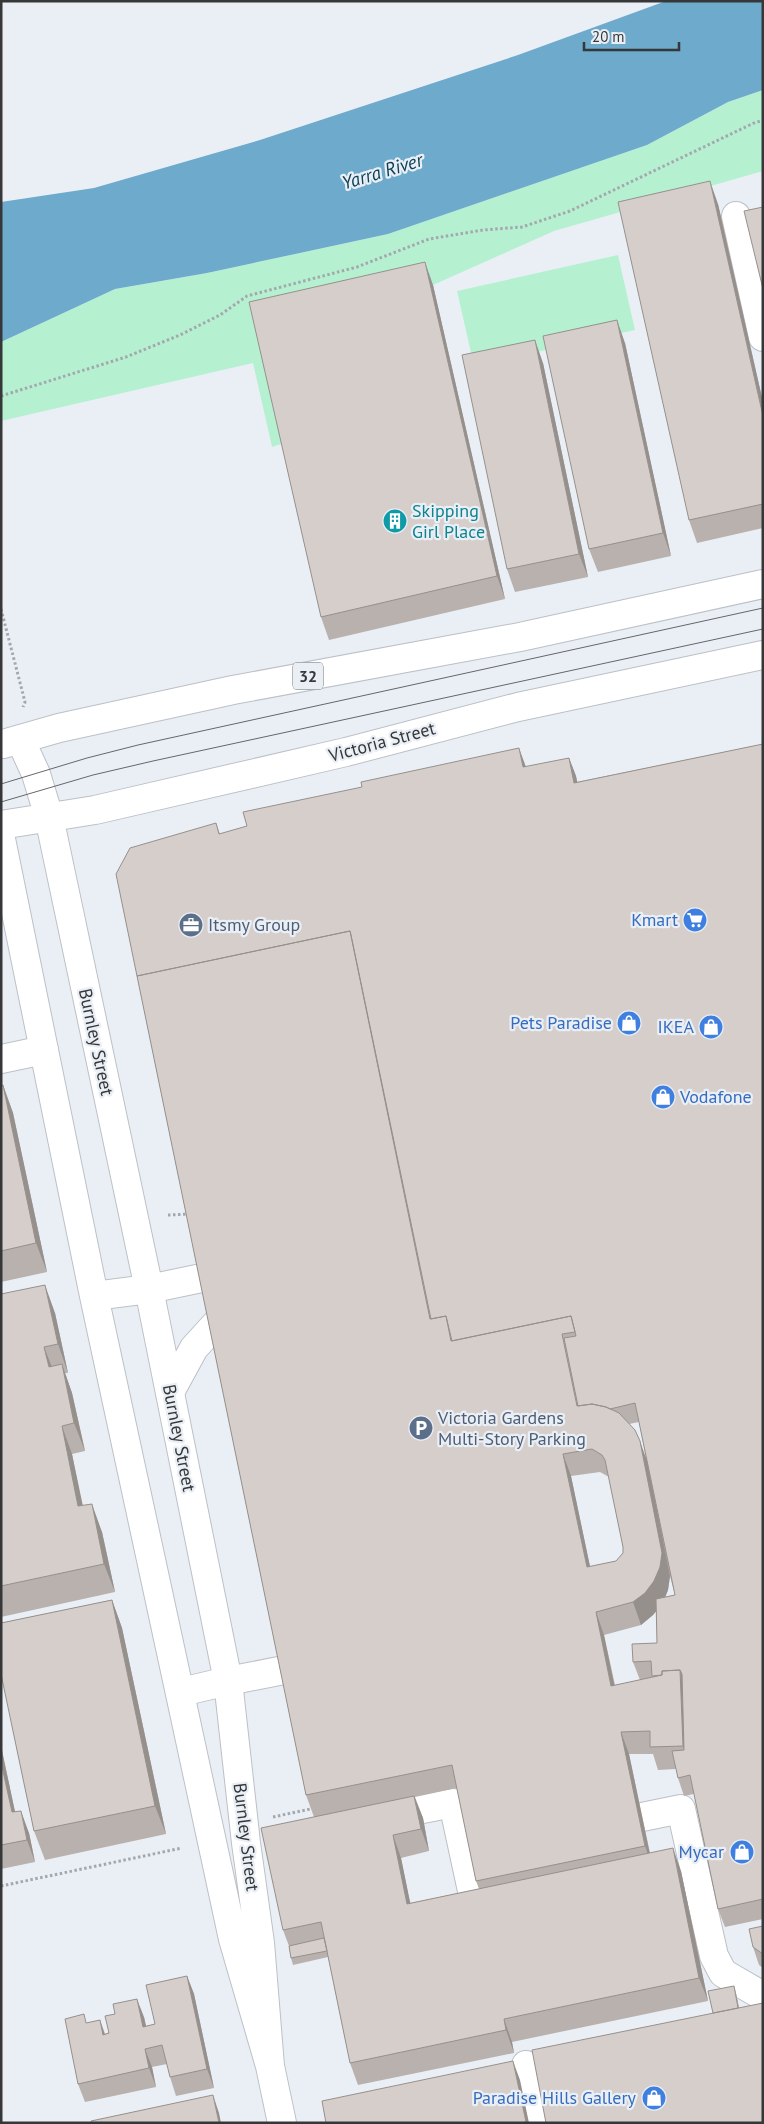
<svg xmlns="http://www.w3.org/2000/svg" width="764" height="2124" font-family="'PT Sans',sans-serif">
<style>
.green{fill:#b5f1d1}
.water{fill:#6daacb}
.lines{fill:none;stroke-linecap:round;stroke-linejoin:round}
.minor-casing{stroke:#bcc0c7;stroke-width:30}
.major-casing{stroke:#bcc0c7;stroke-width:30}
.path{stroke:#a4a8ad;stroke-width:3;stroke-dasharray:2.5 2.5;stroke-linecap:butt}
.minor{stroke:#fff;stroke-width:28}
.major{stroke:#fff;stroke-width:28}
.tram{stroke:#64676a;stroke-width:1}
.wall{fill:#b8b1ae;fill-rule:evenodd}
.shaded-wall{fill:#96908d}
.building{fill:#d6ceca;stroke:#96908d;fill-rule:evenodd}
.labels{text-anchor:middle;stroke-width:4.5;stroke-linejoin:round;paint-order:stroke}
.shield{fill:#eaeff6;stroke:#6b6e72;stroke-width:1}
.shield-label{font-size:16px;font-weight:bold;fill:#353739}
.culture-label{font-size:18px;fill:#0d838f;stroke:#eaeff6;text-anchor:start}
.street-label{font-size:18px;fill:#353739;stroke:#eaeff6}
.shop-label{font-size:18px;fill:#366cbe;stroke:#eaeff6;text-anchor:end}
.service-label{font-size:18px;fill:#4e5e75;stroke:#eaeff6;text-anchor:start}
.water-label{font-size:19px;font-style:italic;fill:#0e4259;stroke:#eaeff6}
</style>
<rect width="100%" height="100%" fill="#eaeff6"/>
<path class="green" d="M 763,90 L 763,171 L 554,231 L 433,285 L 284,443 L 272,447 L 253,363 L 1,421 L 1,342 L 115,289 L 207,273 L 388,234 L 647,145 L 728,102 Z
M 618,255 L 635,330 L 474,366 L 457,291 Z"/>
<path class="water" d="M 666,1 L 763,1 L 763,90 L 728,102 L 647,145 L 388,234 L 207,273 L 115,289 L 1,342 L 1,202 L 94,188 L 260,140 L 518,55 Z"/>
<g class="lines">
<defs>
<path id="minor" d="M 736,216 L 763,337
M 1,1059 L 44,1050
M 149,1289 L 235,1271
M 170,1392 L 194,1348 L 236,1302
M 228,1681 L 284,1670
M 382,1817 L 453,1803 L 474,1900
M 642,1817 L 681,1809 L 714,1956 L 723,1973 L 763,1996
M 526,2065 L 539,2123"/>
<path id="major" d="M 20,739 L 36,774 L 49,817 L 149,1289 L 228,1681 L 246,1843 L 260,1943 L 270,2066
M 3,744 L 59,728 L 233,690 L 520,637 L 763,584
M 1,825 L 95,810 L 346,752 L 518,707 L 763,655
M 1,839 L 94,1296 L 233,1939 L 270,2066 L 282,2123
M 94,1296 L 149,1289
M 181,1692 L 228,1681"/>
</defs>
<use href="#minor" class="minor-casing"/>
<use href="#major" class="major-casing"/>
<path class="path" d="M 1,396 L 126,357 L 180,335 L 220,315 L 247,296 L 357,267 L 429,239 L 483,230 L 522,227 L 570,211 L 756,122 L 763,121
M 1,609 L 25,702 L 23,707
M 168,1215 L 190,1214
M 273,1817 L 315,1808
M 1,1886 L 182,1848"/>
<use href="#minor" class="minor"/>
<use href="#major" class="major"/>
<path class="tram" d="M 1,784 L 87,758 L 138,745 L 763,608
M 1,802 L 93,775 L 153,761 L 763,629"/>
</g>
<path class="wall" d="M 718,204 L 763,402 L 763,528 L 697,543 L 689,520 Z
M 433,285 L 505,599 L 329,640 L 321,617 Z
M 625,343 L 671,556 L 598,572 L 589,549 Z
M 543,363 L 588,577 L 515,592 L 507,569 Z
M 763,744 L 763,1919 L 725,1927 L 718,1909 L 694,1794 L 684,1796 L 678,1778 L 676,1769 L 658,1770 L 653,1754 L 629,1754 L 650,1853 L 681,1871 L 708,2001 L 512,2042 L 514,2053 L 358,2085 L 350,2063 L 328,1957 L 293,1965 L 291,1958 L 289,1946 L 283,1930 L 314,1817 L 306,1795 L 137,976 L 216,823 L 220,834 L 569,758 L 576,776 L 577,782 ZM 639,1422 L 646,1458 L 629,1424 ZM 600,1472 L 609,1477 L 623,1547 L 623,1553 L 616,1561 L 590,1567 L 571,1476 ZM 670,1576 L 675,1595 L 665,1597 L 668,1590 ZM 656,1611 L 657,1643 L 633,1662 L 640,1680 L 615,1685 L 604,1635 L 641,1625 L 653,1615 ZM 457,1788 L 476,1881 L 479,1889 L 410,1903 L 401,1858 L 429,1851 L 423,1818 L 415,1797 Z
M 1,1085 L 3,1085 L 13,1113 L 47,1272 L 1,1282 Z
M 1,1294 L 55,1313 L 68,1373 L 65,1373 L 72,1393 L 85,1451 L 72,1454 L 82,1505 L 102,1532 L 115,1592 L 1,1617 Z
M 112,1600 L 122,1628 L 166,1834 L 45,1860 L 34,1831 L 3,1681 L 1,1682 L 1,1623 Z
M 1,1746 L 15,1812 L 29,1833 L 35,1862 L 1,1869 Z
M 763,1926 L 763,1968 L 759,1965 L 753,1947 Z
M 187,1976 L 194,1994 L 214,2088 L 176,2096 L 170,2077 L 167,2064 L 152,2067 L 156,2087 L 85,2102 L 78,2084 L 87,2023 L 100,2020 L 105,2034 L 144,2017 L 146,2026 L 155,2024 Z"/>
<path class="shaded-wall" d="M 710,181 L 718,204 L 763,402 L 763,416 Z
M 425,262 L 433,285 L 505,599 L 497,576 Z
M 617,320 L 625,343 L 671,556 L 663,533 Z
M 535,340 L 543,363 L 588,577 L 579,554 Z
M 519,748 L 526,767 L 523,767 Z
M 569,758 L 576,776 L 581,801 L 574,783 Z
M 3,1085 L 13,1113 L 47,1272 L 36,1243 Z
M 45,1285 L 55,1313 L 68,1373 L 58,1344 Z
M 44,1347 L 55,1375 L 49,1367 Z
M 62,1364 L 72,1393 L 85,1451 L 74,1423 Z
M 62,1426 L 72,1454 L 89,1535 L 78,1506 Z
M 640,1441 L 648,1464 L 670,1576 L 668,1590 L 663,1603 L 653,1615 L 641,1625 L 633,1602 Z
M 563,1454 L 571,1476 L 595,1590 L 587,1567 Z
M 92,1504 L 102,1532 L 115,1592 L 104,1564 Z
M 112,1600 L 122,1628 L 166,1834 L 155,1806 Z
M 596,1612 L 604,1635 L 619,1708 L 611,1686 Z
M 680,1670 L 688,1693 L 691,1768 L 683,1746 Z
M 621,1732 L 629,1754 L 653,1869 L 645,1846 Z
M 1,1746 L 20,1835 L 12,1812 L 1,1762 Z
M 414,1796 L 423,1818 L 429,1851 L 421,1829 Z
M 21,1811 L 29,1833 L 35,1862 L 27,1840 Z
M 393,1835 L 401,1858 L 415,1926 L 407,1904 Z
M 673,1848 L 681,1871 L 708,2001 L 699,1978 Z
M 187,1976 L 194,1994 L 214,2088 L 207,2069 Z
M 734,1986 L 736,1993 L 742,2022 L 740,2016 Z
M 137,1999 L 144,2017 L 150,2045 L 143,2027 Z
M 504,2019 L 512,2042 L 514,2053 L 506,2030 Z
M 100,2020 L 106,2038 L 103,2035 Z
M 145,2049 L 152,2067 L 156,2087 L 149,2068 Z
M 513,2061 L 520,2080 L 529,2123 L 526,2123 L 526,2122 Z
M 213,2095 L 219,2113 L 221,2123 L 219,2123 Z"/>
<path class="building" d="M 710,181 L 763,416 L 763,504 L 689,520 L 618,202 Z
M 763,207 L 763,289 L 744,211 Z
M 425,262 L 497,576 L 321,617 L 249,302 Z
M 617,320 L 663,533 L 589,549 L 543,336 Z
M 535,340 L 579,554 L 507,569 L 462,355 Z
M 763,744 L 763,1899 L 718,1909 L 690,1775 L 678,1778 L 672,1751 L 684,1750 L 682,1674 L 680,1670 L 662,1671 L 662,1675 L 652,1676 L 651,1661 L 633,1662 L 632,1644 L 657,1643 L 656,1599 L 675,1595 L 635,1403 L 610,1409 L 606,1407 L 592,1404 L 578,1406 L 564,1338 L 576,1336 L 571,1316 L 452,1341 L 446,1316 L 431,1319 L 351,935 L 350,931 L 137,976 L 116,874 L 130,848 L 216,823 L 219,834 L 247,826 L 243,812 L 362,787 L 361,782 L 519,748 L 523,767 L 569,758 L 574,783 Z
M 350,931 L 430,1319 L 446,1316 L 451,1341 L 571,1316 L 575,1332 L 562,1334 L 577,1406 L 592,1404 L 606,1407 L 619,1413 L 635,1430 L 640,1441 L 662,1553 L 660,1567 L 654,1581 L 645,1593 L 633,1602 L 596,1612 L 611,1686 L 662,1675 L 662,1671 L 680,1670 L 683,1746 L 650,1747 L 650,1731 L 621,1732 L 645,1846 L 476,1881 L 452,1765 L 306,1795 L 137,976 ZM 592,1449 L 602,1455 L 605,1460 L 623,1547 L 623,1553 L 616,1561 L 587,1567 L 563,1454 Z
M 1,1085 L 3,1085 L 36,1243 L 1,1251 Z
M 45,1285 L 58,1344 L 44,1347 L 49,1367 L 62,1364 L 74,1423 L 62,1426 L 78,1506 L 92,1504 L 104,1564 L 1,1586 L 1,1294 Z
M 112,1600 L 155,1806 L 34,1831 L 1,1674 L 1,1623 Z
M 1,1762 L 12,1812 L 21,1811 L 27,1840 L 1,1845 Z
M 414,1796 L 421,1829 L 393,1835 L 407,1904 L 673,1848 L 699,1978 L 504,2019 L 506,2030 L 350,2063 L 321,1922 L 283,1930 L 261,1828 Z
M 763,1926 L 763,1954 L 753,1947 L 749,1929 Z
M 324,1938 L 327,1951 L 291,1958 L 289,1946 Z
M 187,1976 L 207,2069 L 170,2077 L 162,2045 L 145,2049 L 149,2068 L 78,2084 L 65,2019 L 84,2014 L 86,2023 L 100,2020 L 103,2035 L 109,2033 L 105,2016 L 115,2014 L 113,2004 L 137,1999 L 143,2027 L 155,2024 L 146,1985 Z
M 734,1986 L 738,2008 L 713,2013 L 708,1991 Z
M 763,2003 L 763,2123 L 546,2123 L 532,2050 Z
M 513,2061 L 526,2122 L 520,2123 L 326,2123 L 322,2101 Z
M 213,2095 L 219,2123 L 92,2123 L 91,2121 Z"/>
<defs>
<symbol id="building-disc" viewBox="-11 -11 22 22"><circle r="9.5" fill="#0f9aa8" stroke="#eaeff6"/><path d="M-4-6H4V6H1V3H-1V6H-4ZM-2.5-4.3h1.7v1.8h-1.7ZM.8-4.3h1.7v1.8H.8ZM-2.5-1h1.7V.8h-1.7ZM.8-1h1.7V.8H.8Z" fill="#fff"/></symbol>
<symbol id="supermarket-disc" viewBox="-11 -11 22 22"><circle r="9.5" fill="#3f7fe0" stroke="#eaeff6"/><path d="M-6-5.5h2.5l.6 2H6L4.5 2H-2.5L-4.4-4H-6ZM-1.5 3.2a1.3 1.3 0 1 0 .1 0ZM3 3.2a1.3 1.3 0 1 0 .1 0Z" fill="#fff"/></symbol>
<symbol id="office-disc" viewBox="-11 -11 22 22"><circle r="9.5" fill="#5c6f8a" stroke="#eaeff6"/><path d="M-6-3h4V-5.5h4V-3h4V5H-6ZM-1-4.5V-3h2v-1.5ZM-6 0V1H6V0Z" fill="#fff"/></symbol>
<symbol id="shop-disc" viewBox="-11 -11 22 22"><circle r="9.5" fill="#3f7fe0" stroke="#eaeff6"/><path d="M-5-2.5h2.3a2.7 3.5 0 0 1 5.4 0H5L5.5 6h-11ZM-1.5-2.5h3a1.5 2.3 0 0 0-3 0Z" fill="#fff"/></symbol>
<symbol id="parking-disc" viewBox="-11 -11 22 22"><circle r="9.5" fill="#5c6f8a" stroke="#eaeff6"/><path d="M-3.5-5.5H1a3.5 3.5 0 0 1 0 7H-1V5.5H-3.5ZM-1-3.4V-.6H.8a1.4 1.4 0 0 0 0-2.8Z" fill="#fff"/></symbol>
</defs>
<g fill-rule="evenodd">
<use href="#building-disc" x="381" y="507" width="28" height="28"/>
<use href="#supermarket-disc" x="681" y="906" width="28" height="28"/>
<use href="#office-disc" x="177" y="911" width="28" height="28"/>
<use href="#shop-disc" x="615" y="1009" width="28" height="28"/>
<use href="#shop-disc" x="697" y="1013" width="28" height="28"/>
<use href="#shop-disc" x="649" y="1083" width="28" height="28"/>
<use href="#parking-disc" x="407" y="1414" width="28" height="28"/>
<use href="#shop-disc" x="728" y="1838" width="28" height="28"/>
<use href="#shop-disc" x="640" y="2084" width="28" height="28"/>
</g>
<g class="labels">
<rect class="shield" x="293" y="662.5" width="30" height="27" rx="4"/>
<g class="shield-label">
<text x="308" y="682">32</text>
</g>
<g class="culture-label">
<text x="412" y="517">Skipping<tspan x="412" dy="21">Girl Place</tspan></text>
</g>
<g class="street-label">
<text transform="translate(382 742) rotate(-15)" y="6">Victoria Street</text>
<text transform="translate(96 1042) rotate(78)" y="6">Burnley Street</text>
<text transform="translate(179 1438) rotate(79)" y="6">Burnley Street</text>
<text transform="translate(246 1837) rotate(83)" y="6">Burnley Street</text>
</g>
<g class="shop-label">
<text x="678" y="926">Kmart</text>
<text x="612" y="1029">Pets Paradise</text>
<text x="694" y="1033">IKEA</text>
<text x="680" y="1103" text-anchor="start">Vodafone</text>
<text x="724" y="1858">Mycar</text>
<text x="636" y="2104">Paradise Hills Gallery</text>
</g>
<g class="service-label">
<text x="208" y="931">Itsmy Group</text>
<text x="438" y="1424">Victoria Gardens<tspan x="438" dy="21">Multi-Story Parking</tspan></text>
</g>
<g class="water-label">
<text transform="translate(382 171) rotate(-17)" y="7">Yarra River</text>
</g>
</g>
<rect width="764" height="2124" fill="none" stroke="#353739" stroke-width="5"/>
<path d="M584 42v8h95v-8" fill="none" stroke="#353739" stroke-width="2.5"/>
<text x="592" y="42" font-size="15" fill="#353739" stroke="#eaeff6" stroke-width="4" paint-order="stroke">20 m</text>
</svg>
